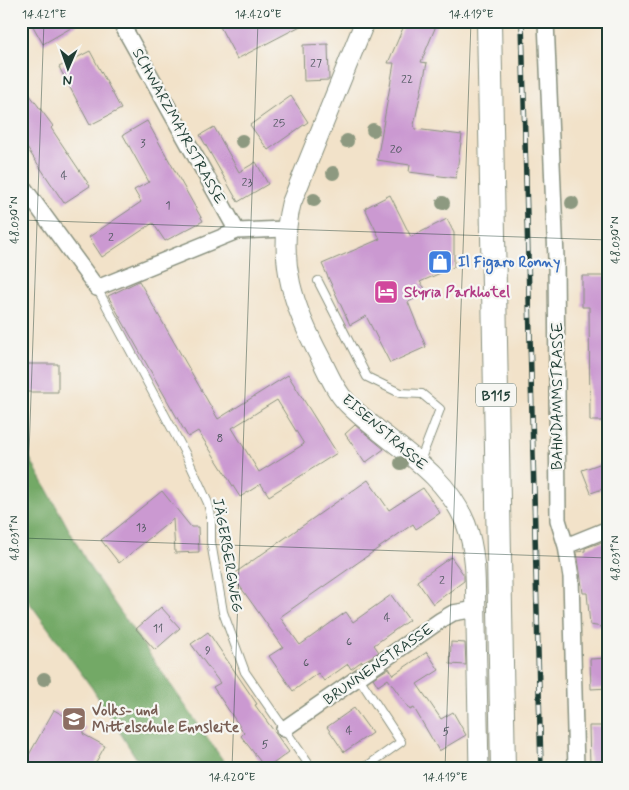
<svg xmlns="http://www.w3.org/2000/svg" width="629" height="790" font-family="Mynerve,sans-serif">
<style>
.forest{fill:#73a966;stroke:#49734d}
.building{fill:#cb99d1;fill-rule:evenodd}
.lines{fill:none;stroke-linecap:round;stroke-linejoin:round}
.service-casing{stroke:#88907e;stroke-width:10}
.minor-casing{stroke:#88907e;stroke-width:18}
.tertiary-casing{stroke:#88907e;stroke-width:21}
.primary-casing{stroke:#88907e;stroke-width:26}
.service{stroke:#fff;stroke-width:8}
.minor{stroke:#fff;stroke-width:15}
.tertiary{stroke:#fff;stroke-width:19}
.primary{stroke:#fff;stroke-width:24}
.rail-casing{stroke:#1f3d34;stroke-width:5.5}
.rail{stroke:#f6f6f2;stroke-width:4;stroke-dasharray:11;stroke-linecap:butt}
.tree{fill:#8d9980}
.ticks{fill:none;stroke:#1f3d34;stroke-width:1;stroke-opacity:0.45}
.labels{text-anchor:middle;stroke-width:4.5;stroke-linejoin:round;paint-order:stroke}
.number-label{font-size:12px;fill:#4a545b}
.shield{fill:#f6f6f2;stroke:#60746d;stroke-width:1}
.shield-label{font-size:14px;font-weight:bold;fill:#1f3d34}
.street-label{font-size:15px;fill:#1f3d34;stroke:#f6f6f2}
.shop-label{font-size:15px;font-weight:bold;fill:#366cbe;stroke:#f6f6f2;text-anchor:start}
.hotel-label{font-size:15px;font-weight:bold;fill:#b23c85;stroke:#f6f6f2;text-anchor:start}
.education-label{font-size:15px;font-weight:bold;fill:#785e54;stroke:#f6f6f2;text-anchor:start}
.neatline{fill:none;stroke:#1f3d34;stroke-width:2}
.ticks-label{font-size:12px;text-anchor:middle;fill:#1f3d34}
</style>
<rect width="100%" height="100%" fill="#f6f6f2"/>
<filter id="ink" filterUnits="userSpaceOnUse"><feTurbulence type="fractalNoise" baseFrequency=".02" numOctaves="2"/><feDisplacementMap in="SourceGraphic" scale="10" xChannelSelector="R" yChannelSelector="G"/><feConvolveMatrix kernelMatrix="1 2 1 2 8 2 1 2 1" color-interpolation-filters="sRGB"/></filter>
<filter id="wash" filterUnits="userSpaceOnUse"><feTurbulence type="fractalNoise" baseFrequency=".0096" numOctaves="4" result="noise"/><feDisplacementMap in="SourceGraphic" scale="20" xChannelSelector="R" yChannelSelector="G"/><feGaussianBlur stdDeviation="1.12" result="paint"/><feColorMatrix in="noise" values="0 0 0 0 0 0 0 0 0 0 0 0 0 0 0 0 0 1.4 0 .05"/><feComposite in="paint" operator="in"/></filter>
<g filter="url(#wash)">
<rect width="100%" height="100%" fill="#f2e2c9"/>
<path class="forest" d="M 21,442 L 90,568 L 229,769 L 143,769 L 92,688 L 21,591 Z"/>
<g id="blocks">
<path class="building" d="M 30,21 L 83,21 L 43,44 Z
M 217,21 L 310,21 L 237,59 Z
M 406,21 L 438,21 L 421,62 L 427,63 L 414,125 L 415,129 L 462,135 L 456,178 L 409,172 L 410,165 L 377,160 L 394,63 L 388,63 Z
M 328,44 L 329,80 L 304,81 L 303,45 Z
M 90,51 L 121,109 L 90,125 L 59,67 Z
M 21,83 L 53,126 L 51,128 L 90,186 L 64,203 L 21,139 Z
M 291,96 L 308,122 L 268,150 L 250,125 Z
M 147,121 L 203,221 L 165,241 L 153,223 L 102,257 L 89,237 L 141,202 L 134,190 L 149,182 L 123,135 Z
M 214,127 L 239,172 L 256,162 L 268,184 L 238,202 L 200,135 Z
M 390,195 L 411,237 L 447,219 L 454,233 L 454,267 L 420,282 L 428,292 L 408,302 L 426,347 L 390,363 L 366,316 L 350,325 L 322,264 L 380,239 L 365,208 Z
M 582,276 L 608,276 L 608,421 L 590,421 L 589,307 L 582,307 Z
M 139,281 L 218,419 L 288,375 L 337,453 L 269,496 L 261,484 L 240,497 L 198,431 L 188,437 L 108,296 ZM 277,400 L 304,444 L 259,472 L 232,428 Z
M 21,364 L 58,364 L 58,392 L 21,392 Z
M 355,425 L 384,449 L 365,463 L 345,434 Z
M 608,461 L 608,487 L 591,493 L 582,470 Z
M 368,480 L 389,510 L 423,488 L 440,513 L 416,529 L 413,524 L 280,617 L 300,645 L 346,612 L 353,622 L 391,595 L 409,620 L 374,645 L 379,652 L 363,662 L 362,661 L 351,669 L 348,664 L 324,681 L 318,673 L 293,691 L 269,656 L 283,647 L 232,575 Z
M 162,491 L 191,527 L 198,527 L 199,552 L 175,553 L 173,519 L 119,563 L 101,540 Z
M 608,540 L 608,628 L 590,625 L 587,593 L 583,593 L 577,552 L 585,551 L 585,548 Z
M 451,557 L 464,575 L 464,581 L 433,604 L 417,581 Z
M 161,607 L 180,628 L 155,650 L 136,629 Z
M 208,632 L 257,704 L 255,705 L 289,752 L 266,769 L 241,736 L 244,733 L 213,687 L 220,683 L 191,644 Z
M 451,642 L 465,643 L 466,665 L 450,664 Z
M 427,652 L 439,670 L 417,684 L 441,719 L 453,712 L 466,735 L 439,751 L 414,708 L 410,710 L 388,679 L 378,686 L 373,678 L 389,668 L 393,675 Z
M 608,658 L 608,688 L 591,689 L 590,659 Z
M 354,708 L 372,733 L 344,752 L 327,727 Z
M 54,710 L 86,728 L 83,734 L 105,746 L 92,769 L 21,769 Z
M 589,726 L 608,726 L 608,764 L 590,765 Z"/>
</g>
</g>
<g filter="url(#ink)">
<use href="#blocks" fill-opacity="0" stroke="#88907e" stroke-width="1"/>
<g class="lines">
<defs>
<path id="service" d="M 318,281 L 367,377 L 400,393 L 422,394 L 440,409 L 420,461
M 97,288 L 185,453 L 208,503 L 211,516 L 211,542 L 223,612 L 245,672 L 312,769
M 359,678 L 401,742 L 363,769"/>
<path id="minor" d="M 120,21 L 237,231
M 546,21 L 556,258 L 558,520 L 566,546 L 571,577 L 576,769
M 21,184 L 97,288 L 237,231 L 285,229
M 566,546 L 608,529
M 284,729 L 441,620 L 453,613 L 476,609"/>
<path id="tertiary" d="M 365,21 L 291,204 C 277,262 294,308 321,359 C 329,375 336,392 348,404 C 389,445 443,467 466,524 C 478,555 475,593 476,625 C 477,673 478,721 479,769"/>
<path id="primary" d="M 489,21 L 503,769"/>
</defs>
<use href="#service" class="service-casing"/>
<use href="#minor" class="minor-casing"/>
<use href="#tertiary" class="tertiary-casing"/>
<use href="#primary" class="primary-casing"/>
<use href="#service" class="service"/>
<use href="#minor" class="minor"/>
<use href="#tertiary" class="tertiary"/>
<use href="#primary" class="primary"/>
<defs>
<path id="rail" d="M 522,21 L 541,769"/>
</defs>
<use href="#rail" class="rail-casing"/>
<use href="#rail" class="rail"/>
</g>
<g class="tree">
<circle cx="373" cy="130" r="7"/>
<circle cx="242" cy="141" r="7"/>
<circle cx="347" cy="141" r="7"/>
<circle cx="333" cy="173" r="7"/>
<circle cx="314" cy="200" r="7"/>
<circle cx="443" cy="203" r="7"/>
<circle cx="572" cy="203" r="7"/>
<circle cx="401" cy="463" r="7"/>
<circle cx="44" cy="679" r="7"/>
</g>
</g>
<path class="ticks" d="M 21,220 L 608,240M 21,538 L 608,558M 21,685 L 44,21M 232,769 L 258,21M 445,769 L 471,21"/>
<defs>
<symbol id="shop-square" viewBox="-11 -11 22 22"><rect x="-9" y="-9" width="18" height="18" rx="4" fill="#3f7fe0" stroke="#f6f6f2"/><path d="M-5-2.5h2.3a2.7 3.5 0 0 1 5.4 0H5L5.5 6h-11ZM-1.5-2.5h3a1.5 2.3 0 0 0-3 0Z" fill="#fff"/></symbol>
<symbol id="hotel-square" viewBox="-11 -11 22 22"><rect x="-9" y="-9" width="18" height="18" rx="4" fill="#d1479c" stroke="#f6f6f2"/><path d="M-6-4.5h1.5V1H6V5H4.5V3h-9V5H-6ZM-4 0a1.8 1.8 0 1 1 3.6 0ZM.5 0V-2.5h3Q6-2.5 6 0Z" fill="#fff"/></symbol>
<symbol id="school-square" viewBox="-11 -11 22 22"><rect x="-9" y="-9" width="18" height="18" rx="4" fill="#8d6e63" stroke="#f6f6f2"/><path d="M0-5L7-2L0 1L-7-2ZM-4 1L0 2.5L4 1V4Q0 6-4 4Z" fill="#fff"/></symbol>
</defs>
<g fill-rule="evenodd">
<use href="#shop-square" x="426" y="248" width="28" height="28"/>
<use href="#hotel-square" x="372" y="278" width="28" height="28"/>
<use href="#school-square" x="60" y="705" width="28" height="28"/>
</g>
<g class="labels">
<g class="number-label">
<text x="316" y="67">27</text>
<text x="407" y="83">22</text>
<text x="279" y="127">25</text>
<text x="143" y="147">3</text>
<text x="396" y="153">20</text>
<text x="64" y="179">4</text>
<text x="247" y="186">23</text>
<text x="168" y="209">1</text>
<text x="111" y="241">2</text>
<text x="220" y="442">8</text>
<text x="141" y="531">13</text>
<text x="442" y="584">2</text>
<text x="387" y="621">4</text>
<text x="158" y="632">11</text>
<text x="349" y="645">6</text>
<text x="208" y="654">9</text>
<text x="306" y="666">6</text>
<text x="349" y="734">4</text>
<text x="446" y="735">5</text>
<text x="265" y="748">5</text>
</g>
<rect class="shield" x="476" y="383.5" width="40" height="23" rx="4"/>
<g class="shield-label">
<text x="496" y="400">B115</text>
</g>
<g class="street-label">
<text transform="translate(179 126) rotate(61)" y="5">SCHWARZMAYRSTRASSE</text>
<text transform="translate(557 396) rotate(-90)" y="5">BAHNDAMMSTRASSE</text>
<text transform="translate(385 432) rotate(41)" y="5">EISENSTRASSE</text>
<text transform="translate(228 555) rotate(80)" y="5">JÄGERBERGWEG</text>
<text transform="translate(378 664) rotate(-35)" y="5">BRUNNENSTRASSE</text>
</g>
<g class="shop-label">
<text x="458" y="267">Il Figaro Ronny</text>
</g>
<g class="hotel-label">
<text x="404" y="297">Styria Parkhotel</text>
</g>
<g class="education-label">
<text x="92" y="715">Volks- und<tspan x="92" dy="17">Mittelschule Ennsleite</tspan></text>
</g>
</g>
<rect width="629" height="790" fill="none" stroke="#f6f6f2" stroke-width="55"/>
<g transform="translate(68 68) rotate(182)" stroke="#f6f6f2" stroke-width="4" paint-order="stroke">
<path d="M0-4L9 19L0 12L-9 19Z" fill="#1f3d34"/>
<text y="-8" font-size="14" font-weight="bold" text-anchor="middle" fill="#1f3d34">N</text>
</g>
<rect x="28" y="28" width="574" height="734" class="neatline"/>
<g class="ticks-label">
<text x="44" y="18">14.421°E</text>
<text x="258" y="18">14.420°E</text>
<text x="471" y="18">14.419°E</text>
<text transform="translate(14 220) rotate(-90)" y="4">48.030°N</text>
<text transform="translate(615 240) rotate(-90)" y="4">48.030°N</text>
<text transform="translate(14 538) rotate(-90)" y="4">48.031°N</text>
<text transform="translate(615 558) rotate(-90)" y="4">48.031°N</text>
<text x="232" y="781">14.420°E</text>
<text x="445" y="781">14.419°E</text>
</g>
</svg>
